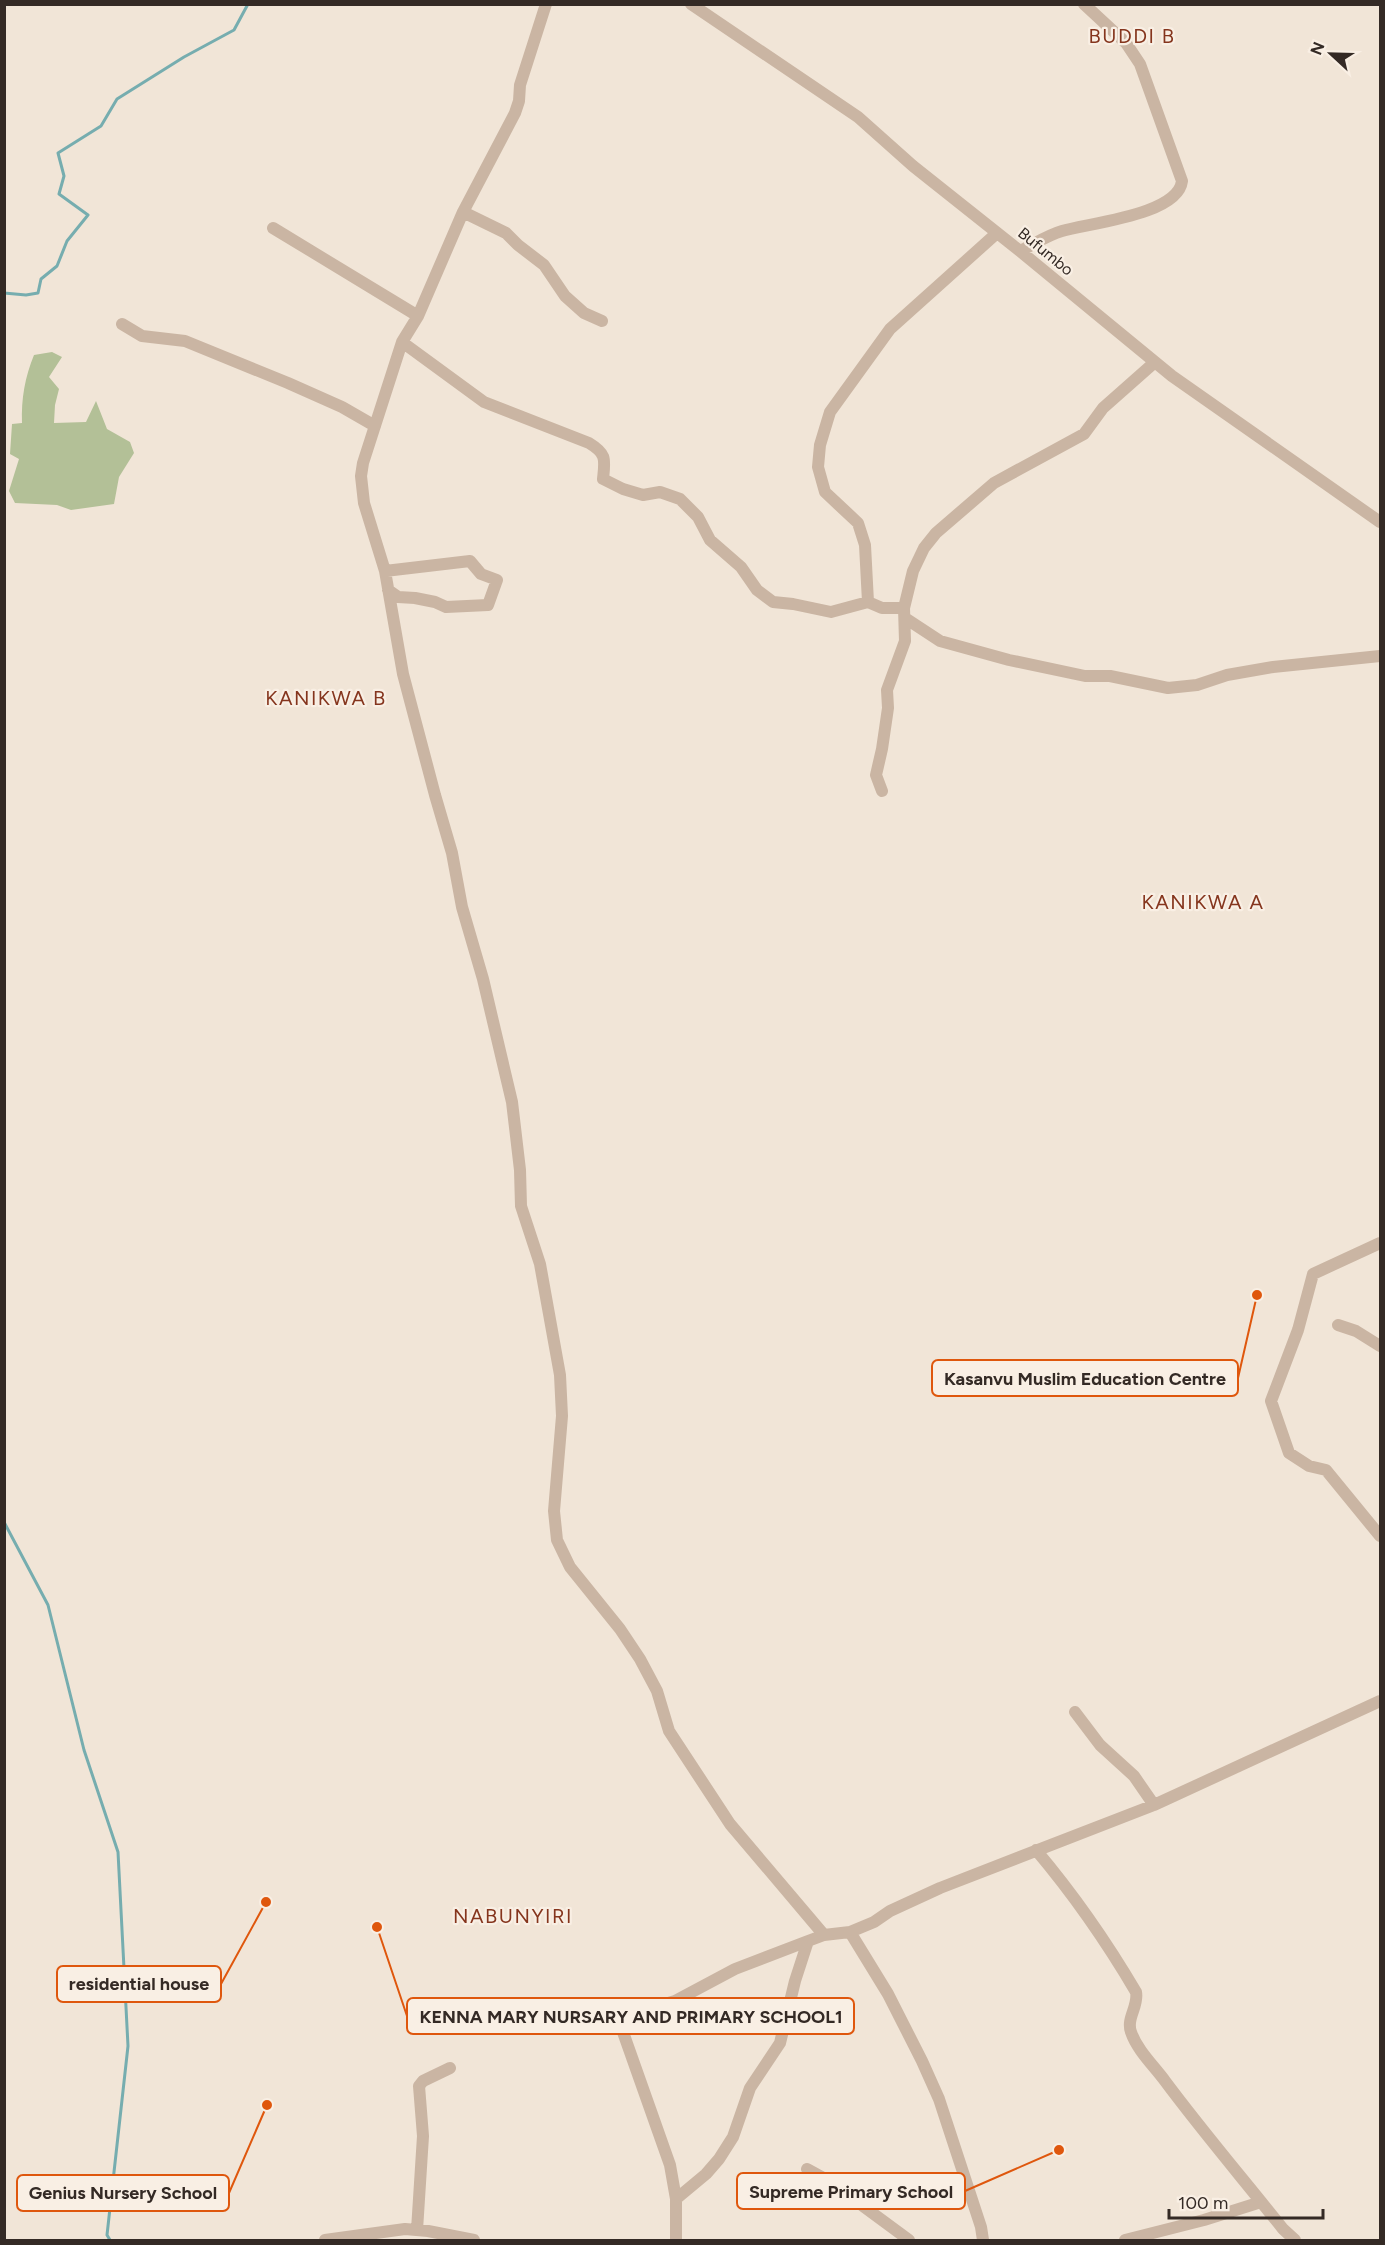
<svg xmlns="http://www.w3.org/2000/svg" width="1385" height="2245" font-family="Figtree,sans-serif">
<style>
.green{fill:#b3c097}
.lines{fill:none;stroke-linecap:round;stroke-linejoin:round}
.stream{stroke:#76adaf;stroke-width:3}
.minor{stroke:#cab5a3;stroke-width:12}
.labels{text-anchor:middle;stroke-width:4.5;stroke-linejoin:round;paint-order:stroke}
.street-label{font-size:16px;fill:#342a25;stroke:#f9efe4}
.quarter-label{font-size:20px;letter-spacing:1.5px;fill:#85351d;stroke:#f9efe4}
.leader{fill:none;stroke:#df570d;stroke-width:2}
.callout-dot{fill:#df570d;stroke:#f9efe4;stroke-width:2}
.callout{fill:#f9efe4;stroke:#df570d;stroke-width:2}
.callout-label{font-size:18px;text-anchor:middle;font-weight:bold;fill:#342a25}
</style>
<rect width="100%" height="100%" fill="#f1e5d7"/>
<path class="green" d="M 52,352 L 62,357 L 49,377 L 59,389 L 55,405 L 54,423 L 86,422 L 96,401 L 107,429 L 130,442 L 134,453 L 119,477 L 114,504 L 71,510 L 57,505 L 15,503 L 9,491 L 19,459 L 10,454 L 12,424 L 22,423 C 21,399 25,377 34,355 Z"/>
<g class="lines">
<path class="stream" d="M 4,293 L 26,295 L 38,293 L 41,279 L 57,266 L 67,241 L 88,215 L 59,194 L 64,176 L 58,153 L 101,126 L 117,99 L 184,57 L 234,30 L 248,4
M 4,1522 L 48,1605 L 84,1750 L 118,1852 L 128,2046 L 107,2235 L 110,2240"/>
<path class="minor" d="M 546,4 L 520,85 L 519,101 L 515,113 L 463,212 L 418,316 L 402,342 L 363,463 L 361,476 L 364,503 L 385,571 L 403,674 L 435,795 L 452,853 L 462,907 L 483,979 L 512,1102 L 520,1170 L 521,1206 L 540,1264 L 560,1375 L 562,1416 L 554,1511 L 557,1540 L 570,1567 L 620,1629 L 640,1659 L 657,1691 L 669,1731 L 730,1824 L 824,1935
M 691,4 L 858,117 L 913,166 L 1020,251 L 1172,376 L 1380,522
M 463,212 L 506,233 L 518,245 L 544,265 L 565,296 L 584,313 L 602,321
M 273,228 L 418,316
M 1020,251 C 1034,244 1048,235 1062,231 C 1089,223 1178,215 1182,181 L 1140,64 L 1126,43 L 1084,4
M 122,324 L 142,336 L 185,341 L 288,383 L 342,407 L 375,426
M 402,342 L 484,402 L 589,443 C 607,454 605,459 603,479 L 623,489 L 643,495 L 660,492 L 680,499 L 698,517 L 710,540 L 741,567 L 757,590 L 773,602 L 793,604 L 831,612 L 868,602
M 385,571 L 470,561 L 481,574 L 497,580 L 488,605 L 446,607 L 435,602 L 415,598 L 398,597 L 388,590
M 904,608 L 913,571 L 924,548 L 936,533 L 994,483 L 1084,434 L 1103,408 L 1155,362
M 905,618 L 940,641 L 1009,660 L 1085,676 L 1110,676 L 1168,688 L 1197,685 L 1227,675 L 1273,667 L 1380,656
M 882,791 L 876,775 L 882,749 L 888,708 L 887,690 L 905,641 L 904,608 L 882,608 L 868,602 L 865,545 L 858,523 L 825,492 L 818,467 L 820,445 L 830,412 L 890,329 L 997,233
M 1380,1243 L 1313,1274 L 1298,1330 L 1271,1401 L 1289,1453 L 1309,1466 L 1326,1470 L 1380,1536
M 1338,1325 L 1356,1331 L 1380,1346
M 1075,1712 L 1100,1745 L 1134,1776 L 1154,1805
M 1036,1850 C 1074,1895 1106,1941 1136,1992 C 1139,2006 1126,2018 1131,2032 C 1137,2050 1154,2066 1165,2081 C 1203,2132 1244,2180 1283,2229 L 1295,2240
M 850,1932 L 888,1994 L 922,2061 L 939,2099 L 981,2227 L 983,2240
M 807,2169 L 829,2181 L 909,2240
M 676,2199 L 706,2174 L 719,2159 L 733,2137 L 750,2088 L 780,2043 L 795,1981 L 808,1941 L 824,1935 L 850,1932 L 874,1922 L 890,1911 L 940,1888 L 1154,1805 L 1380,1701
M 417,2230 L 423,2136 L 419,2086 L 423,2081 L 450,2068
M 325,2240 L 405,2229 L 428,2231 L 474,2240
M 676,2240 L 676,2199 L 670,2165 L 618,2018 L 675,2001 L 735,1969 L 808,1941
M 1125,2240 L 1204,2220 L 1261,2202"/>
</g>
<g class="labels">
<g class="street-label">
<text transform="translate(1046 251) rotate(39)" y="6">Bufumbo</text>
</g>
<g class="quarter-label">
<text x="1132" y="43">BUDDI B</text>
<text x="326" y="705">KANIKWA B</text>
<text x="1203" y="909">KANIKWA A</text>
<text x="513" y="1923">NABUNYIRI</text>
</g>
</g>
<path class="leader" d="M1257 1295L1238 1378M266 1902L221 1984M377 1927L407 2016M1059 2150L965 2191M267 2105L229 2193"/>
<g class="callout-dot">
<circle cx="1257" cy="1295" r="6"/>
<circle cx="266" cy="1902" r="6"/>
<circle cx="377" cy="1927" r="6"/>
<circle cx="1059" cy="2150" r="6"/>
<circle cx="267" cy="2105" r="6"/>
</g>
<g class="callout">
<rect x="932" y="1360" width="306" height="36" rx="6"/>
<rect x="57" y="1966" width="164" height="36" rx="6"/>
<rect x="407" y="1998" width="447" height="36" rx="6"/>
<rect x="737" y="2173" width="228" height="36" rx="6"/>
<rect x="17" y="2175" width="212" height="36" rx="6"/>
</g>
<g class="callout-label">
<text x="1085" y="1385">Kasanvu Muslim Education Centre</text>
<text x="139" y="1990">residential house</text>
<text x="631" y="2023">KENNA MARY NURSARY AND PRIMARY SCHOOL1</text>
<text x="851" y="2198">Supreme Primary School</text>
<text x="123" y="2199">Genius Nursery School</text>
</g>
<rect width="1385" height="2245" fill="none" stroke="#342a25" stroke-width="12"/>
<g transform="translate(1331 54) rotate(292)" stroke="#f9efe4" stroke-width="4.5" paint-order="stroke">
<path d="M0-4.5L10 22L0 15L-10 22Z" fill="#342a25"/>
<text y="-9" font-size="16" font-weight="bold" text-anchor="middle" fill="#342a25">N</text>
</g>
<path d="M1169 2209v9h154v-9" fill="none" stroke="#342a25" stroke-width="3"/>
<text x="1178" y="2209" font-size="18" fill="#342a25" stroke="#f9efe4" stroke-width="4.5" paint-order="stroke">100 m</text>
</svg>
